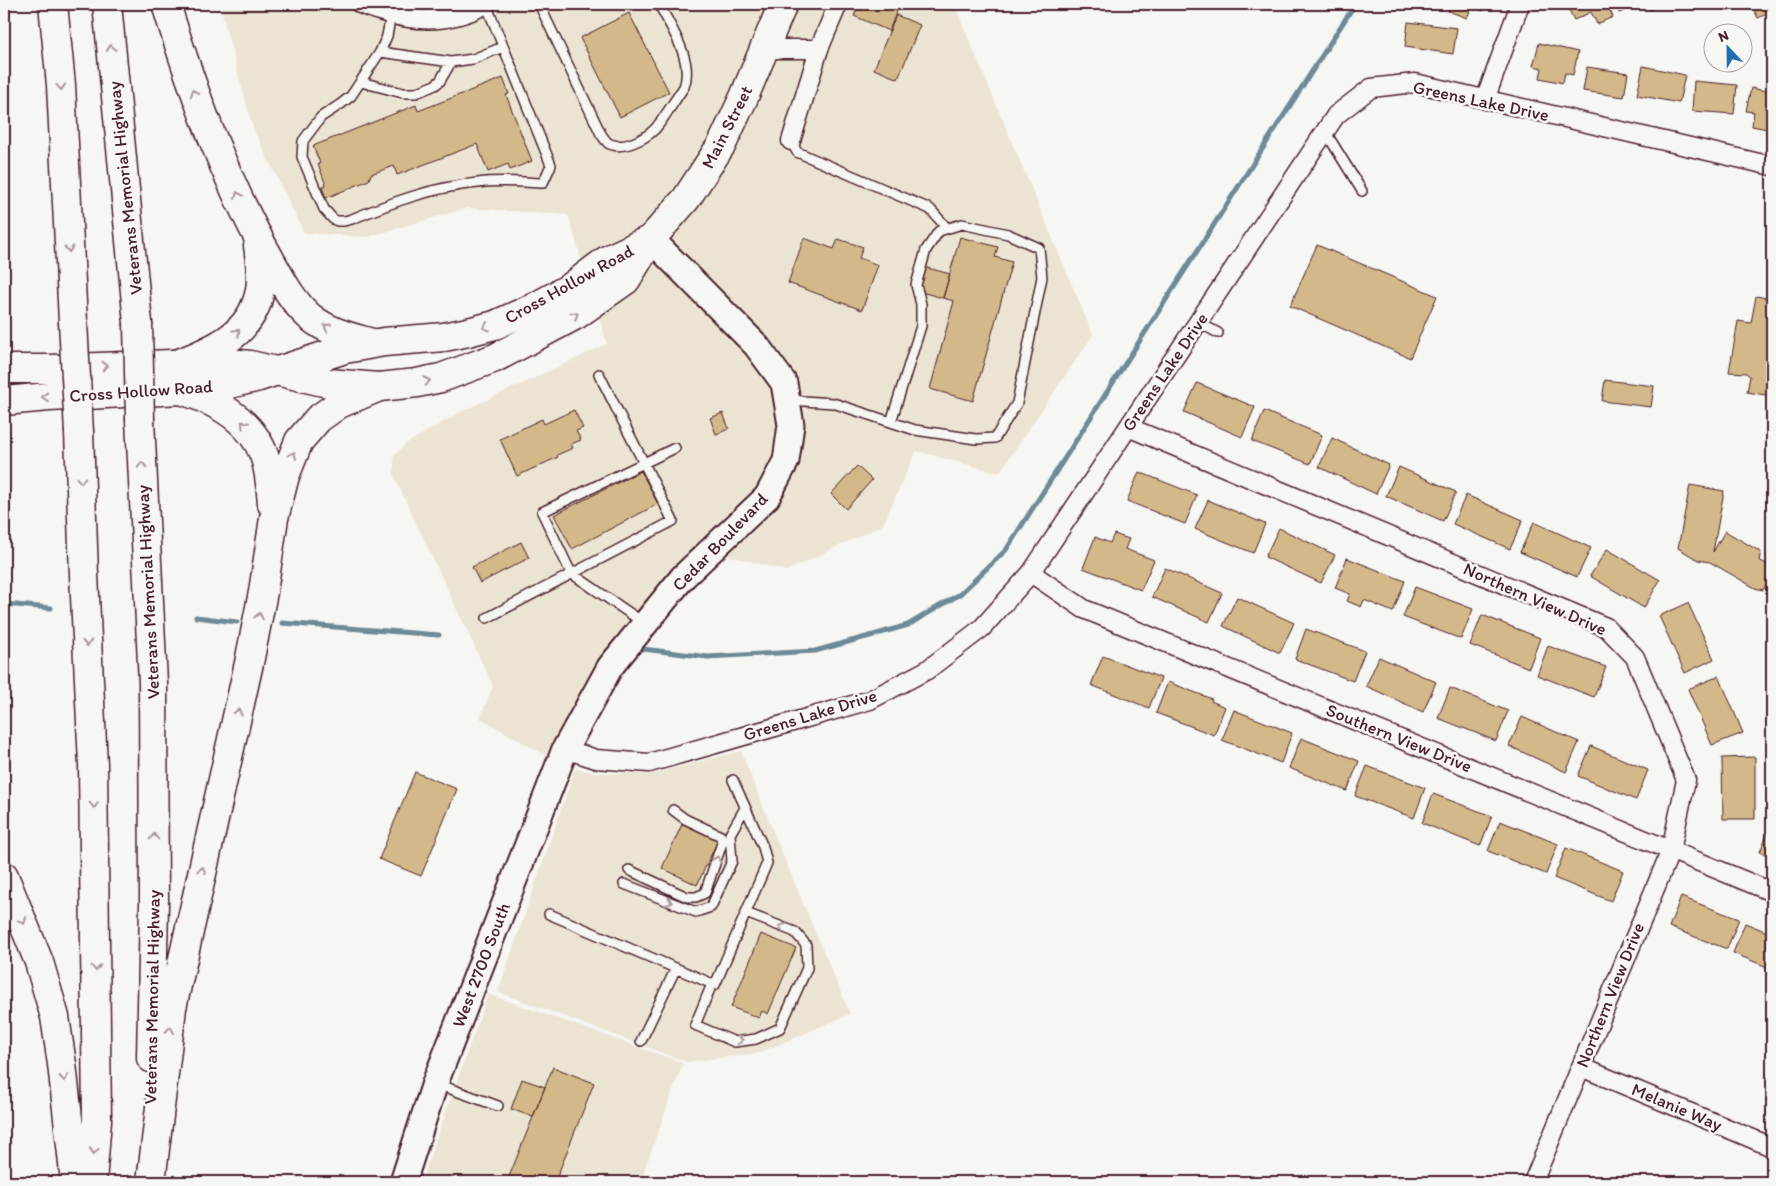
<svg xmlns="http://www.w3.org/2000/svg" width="1776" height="1186" font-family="Itim,sans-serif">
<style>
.built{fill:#ece4d2}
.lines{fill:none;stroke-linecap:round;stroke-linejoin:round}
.stream{stroke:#6c8a98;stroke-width:5}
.building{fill:#d3b989;stroke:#4a1f2b}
.lane-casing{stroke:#4a1f2b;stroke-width:12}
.street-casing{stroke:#4a1f2b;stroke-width:21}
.secondary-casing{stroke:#4a1f2b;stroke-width:29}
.primary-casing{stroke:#4a1f2b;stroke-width:31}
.highway-casing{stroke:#4a1f2b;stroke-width:31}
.lane{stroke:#f6f6f2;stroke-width:9}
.street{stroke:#f6f6f2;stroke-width:18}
.secondary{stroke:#f6f6f2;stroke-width:25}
.primary{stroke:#f6f6f2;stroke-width:28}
.highway{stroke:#f6f6f2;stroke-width:28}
.highway-bridge-casing{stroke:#4a1f2b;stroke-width:31;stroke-linecap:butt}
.highway-bridge{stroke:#f6f6f2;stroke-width:28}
.oneway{stroke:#a99598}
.labels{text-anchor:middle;stroke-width:5;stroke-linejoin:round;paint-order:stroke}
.street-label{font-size:18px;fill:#4a1f2b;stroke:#f6f6f2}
</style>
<rect width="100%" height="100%" fill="#f6f6f2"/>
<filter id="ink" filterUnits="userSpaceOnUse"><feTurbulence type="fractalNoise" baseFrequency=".02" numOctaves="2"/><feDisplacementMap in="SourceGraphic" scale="10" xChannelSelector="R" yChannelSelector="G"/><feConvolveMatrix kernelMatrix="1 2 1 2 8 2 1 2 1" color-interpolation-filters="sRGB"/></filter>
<g filter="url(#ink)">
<path class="built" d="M 221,4 L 954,4 L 1093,335 L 999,473 L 916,451 L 883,525 L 786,571 L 731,556 L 702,537 L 545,755 L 480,718 L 493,686 L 394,476 L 394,456 L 407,443 L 459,413 L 607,344 L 568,215 L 467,208 L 368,237 L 304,233 L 253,128 L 225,26 Z
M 741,751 L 776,839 L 850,1014 L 759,1053 L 687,1062 L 498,992 L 575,769 L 603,773 L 651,774 Z
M 488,994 L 683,1063 L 640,1182 L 421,1182 Z"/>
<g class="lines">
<path class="stream" d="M 4,604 L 51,608
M 196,617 L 237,622
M 282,623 L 439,635
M 643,649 L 708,657 L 815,651 L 877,634 L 908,625 L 960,594 L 1006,550 L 1355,4"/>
</g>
<path class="building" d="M 859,4 L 895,4 L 899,5 L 889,31 L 854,16 Z
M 1451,4 L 1485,4 L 1483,11 L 1472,6 L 1467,18 L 1448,11 Z
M 1566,4 L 1607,4 L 1613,17 L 1597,24 L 1591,12 L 1574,20 Z
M 1615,4 L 1633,4 L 1635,7 L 1619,13 Z
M 1647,4 L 1664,4 L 1650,10 Z
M 1751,4 L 1772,4 L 1772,11 L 1758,18 Z
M 629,13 L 669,92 L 620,117 L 580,38 Z
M 896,15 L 920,25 L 898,79 L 874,69 Z
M 1408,22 L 1457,28 L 1453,54 L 1405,47 Z
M 1539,43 L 1578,52 L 1573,75 L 1565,73 L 1563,83 L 1540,78 L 1542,68 L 1533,66 Z
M 1643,66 L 1685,75 L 1679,103 L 1637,95 Z
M 1587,67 L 1628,73 L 1624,97 L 1583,91 Z
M 503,78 L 509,94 L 506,95 L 532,161 L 510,170 L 508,164 L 488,172 L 477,144 L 397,175 L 394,166 L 371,174 L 369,180 L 326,198 L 322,187 L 326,185 L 318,164 L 320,163 L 313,146 L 416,105 L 418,111 Z
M 1694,81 L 1737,85 L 1734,114 L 1692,111 Z
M 1751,88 L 1772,92 L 1772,130 L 1752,126 L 1754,112 L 1746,111 Z
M 960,237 L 998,247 L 995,257 L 1012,262 L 973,401 L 930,389 L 954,301 L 943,298 Z
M 804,238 L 834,249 L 838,239 L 863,247 L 859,258 L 878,265 L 862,310 L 788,283 Z
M 1317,245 L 1437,296 L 1410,358 L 1290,306 Z
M 924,267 L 950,274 L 943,298 L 917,291 Z
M 1756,296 L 1772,299 L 1772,396 L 1747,392 L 1750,376 L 1746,373 L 1729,372 L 1738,321 L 1751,323 Z
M 1605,380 L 1654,386 L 1651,407 L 1602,401 Z
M 1197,383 L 1255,407 L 1242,437 L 1184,412 Z
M 574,410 L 583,428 L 576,431 L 581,440 L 571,444 L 573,448 L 557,455 L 558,457 L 517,476 L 500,439 L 542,419 L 544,424 Z
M 1264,411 L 1322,435 L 1310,464 L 1252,441 Z
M 723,413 L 729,429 L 716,434 L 710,418 Z
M 1332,438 L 1389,465 L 1376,494 L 1319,467 Z
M 857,466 L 872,480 L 846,509 L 831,494 Z
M 1399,467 L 1456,492 L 1443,521 L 1386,496 Z
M 641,471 L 658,504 L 572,549 L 554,515 Z
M 1139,472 L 1197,495 L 1185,524 L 1127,501 Z
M 1690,485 L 1724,491 L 1713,552 L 1725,531 L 1761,552 L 1759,560 L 1772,567 L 1772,574 L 1763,590 L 1755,588 L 1710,562 L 1698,560 L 1678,548 Z
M 1466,495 L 1523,520 L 1510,549 L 1453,524 Z
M 1208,500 L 1265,524 L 1253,553 L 1195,529 Z
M 1534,522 L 1591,548 L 1577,577 L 1520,552 Z
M 1279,528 L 1335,555 L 1321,583 L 1265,557 Z
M 1114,534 L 1129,539 L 1125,549 L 1154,560 L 1141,590 L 1083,568 L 1095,537 L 1110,543 Z
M 521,542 L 529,558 L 480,583 L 472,567 Z
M 1607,549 L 1660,580 L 1644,608 L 1590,576 Z
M 1347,558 L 1405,581 L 1393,612 L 1364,600 L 1361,607 L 1347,601 L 1350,594 L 1335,588 Z
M 1165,568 L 1222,593 L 1209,622 L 1152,597 Z
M 1415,587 L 1473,609 L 1461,639 L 1403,617 Z
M 1237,597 L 1294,623 L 1280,653 L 1223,626 Z
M 1688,603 L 1714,659 L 1685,673 L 1659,616 Z
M 1482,615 L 1540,638 L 1529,668 L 1470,645 Z
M 1306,629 L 1365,651 L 1353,681 L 1295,659 Z
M 1548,646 L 1606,667 L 1594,697 L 1537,675 Z
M 1103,656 L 1161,678 L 1149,708 L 1091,685 Z
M 1379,657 L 1436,682 L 1423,712 L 1366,686 Z
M 1719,676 L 1743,733 L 1712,745 L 1688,689 Z
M 1168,682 L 1212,699 L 1211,701 L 1225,707 L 1214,735 L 1156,713 Z
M 1450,688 L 1508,711 L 1496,741 L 1438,718 Z
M 1234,710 L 1292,733 L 1281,763 L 1222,740 Z
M 1522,717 L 1579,742 L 1566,772 L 1509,746 Z
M 1301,738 L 1359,761 L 1347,791 L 1289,768 Z
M 1591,746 L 1648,770 L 1636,800 L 1578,776 Z
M 1755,757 L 1755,819 L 1723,819 L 1722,758 Z
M 1367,766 L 1425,788 L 1414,818 L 1355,796 Z
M 415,772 L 457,789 L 421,876 L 379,859 Z
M 1433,794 L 1492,816 L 1480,846 L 1422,823 Z
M 1500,821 L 1558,844 L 1546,874 L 1488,851 Z
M 683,822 L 719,838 L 697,885 L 662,868 Z
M 1772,822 L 1772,857 L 1760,852 Z
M 1566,848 L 1623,871 L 1611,901 L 1554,878 Z
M 1681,897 L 1739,919 L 1727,949 L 1669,927 Z
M 1745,923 L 1772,934 L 1772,969 L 1733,953 Z
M 761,934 L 796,948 L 768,1014 L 762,1011 L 759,1018 L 731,1007 Z
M 553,1067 L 594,1083 L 555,1182 L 507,1182 Z
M 522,1079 L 545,1087 L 533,1117 L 511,1109 Z"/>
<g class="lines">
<defs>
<path id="lane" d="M 539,4 L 601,134 C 603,137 606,141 608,143 C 622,151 645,139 655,129 C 666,116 674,101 684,87 C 694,60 671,28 659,4
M 391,14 L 387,36 L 380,52 L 351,96 L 341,104 L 321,117 L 303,141 L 302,157 L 324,209 L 333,219 L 337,221 L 344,221 L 352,219 C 393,202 433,187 478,183 C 499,180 521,182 543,183 L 551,165 L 486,4
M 380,52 L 451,62 L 473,59 L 503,47
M 361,82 L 403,93 L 416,93 L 435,85 L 440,81 L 451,62
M 1325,131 L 1362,191
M 791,141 L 797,152 L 930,209 L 947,228
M 1198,322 L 1218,333
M 789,400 L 833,403 L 915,430 L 976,439 L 995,438 L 1017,403 L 1042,277 L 1039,248 L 1008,234 L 962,224 L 939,231 L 926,250 L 916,285 L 921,304 L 921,326 L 891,422
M 487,618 L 673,521 L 599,374
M 644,623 L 571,573 L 542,512 L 675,448
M 629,870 L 687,897 L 696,897 L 705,893 L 722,843 L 721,836 L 685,819 L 673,810
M 624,884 L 696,912 L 711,907 L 732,861 L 730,834 L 745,808
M 549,914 L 715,985 L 767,863 L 763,847 L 733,780
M 712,984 L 695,1025 L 735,1042 L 756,1039 L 780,1028 L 807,968 L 806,945 L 795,932 L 746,913
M 641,1041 L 676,968
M 437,1084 L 498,1106"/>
<path id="street" d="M 360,4 C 404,22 444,27 486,4
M 764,49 L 819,49
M 1485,100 L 1520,4
M 791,141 L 819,49 L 838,4
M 1128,427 L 1606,627 L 1635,657 L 1686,780 L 1671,850 L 1533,1182
M 1031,573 L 1084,609 L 1772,892
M 565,749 L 596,759 L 649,763 L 870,700 L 927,670 L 982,628 L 1031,573 L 1336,115 L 1371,88 L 1415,83 L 1772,166
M 1581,1067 L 1772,1147"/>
<path id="secondary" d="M 403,1182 L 435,1083 L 565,749 L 610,667 L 683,577 L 767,497 L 786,461 L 791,425 L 784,383 L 756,345 L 651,239"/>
<path id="primary" d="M 4,369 L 51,369 L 219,362 L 250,365 L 328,383 L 379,387 L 417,383 L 441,378 L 495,358 L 576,315 L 626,280 L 651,239 L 686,199 L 722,144 L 744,97 L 783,4
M 4,401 L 49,397 L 181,390 L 225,385 L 259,377 L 345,349 L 384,342 L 444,337 L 468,332 L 495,325 L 535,307 L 571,287 L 607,260 L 651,239"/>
<path id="highway" d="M 53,4 L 61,85 L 73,322
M 107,4 L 138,323
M 166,4 C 193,92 225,180 271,261 C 282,281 292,301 310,317 C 328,332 351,337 372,343
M 179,363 C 219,348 258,330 261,281 C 261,269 260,258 258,246
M 181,390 C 220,402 257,423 267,465 C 270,478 271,491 272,504
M 140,420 L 153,683 L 154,904 L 151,1058
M 79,432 L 84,575 L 93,765 L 97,1120 L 92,1182
M 4,876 L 39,962 L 55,1017 L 62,1064 L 75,1182
M 151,1182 L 172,1008 L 249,663 L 263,592 L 274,518 L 285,476 L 299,441 L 318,419 L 339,404 L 379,387"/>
</defs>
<use href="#lane" class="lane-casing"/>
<use href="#street" class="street-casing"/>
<use href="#secondary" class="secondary-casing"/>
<use href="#primary" class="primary-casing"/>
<use href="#highway" class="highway-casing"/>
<use href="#lane" class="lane"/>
<use href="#street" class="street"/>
<use href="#secondary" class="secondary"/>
<use href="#primary" class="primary"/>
<use href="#highway" class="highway"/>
<defs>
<path id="highway-bridge" d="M 73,322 L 79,432
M 138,323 L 140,420"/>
</defs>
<use href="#highway-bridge" class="highway-bridge-casing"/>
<use href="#highway-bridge" class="highway-bridge"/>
</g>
<defs><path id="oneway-chevron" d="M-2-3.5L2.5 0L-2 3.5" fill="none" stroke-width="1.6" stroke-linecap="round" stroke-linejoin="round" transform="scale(1.25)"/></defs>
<g class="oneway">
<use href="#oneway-chevron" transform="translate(111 48) rotate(-96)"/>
<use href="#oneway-chevron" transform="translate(61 87) rotate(86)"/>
<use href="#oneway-chevron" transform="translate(194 93) rotate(-111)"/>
<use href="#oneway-chevron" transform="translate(238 195) rotate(-114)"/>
<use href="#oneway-chevron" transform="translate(69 249) rotate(87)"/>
<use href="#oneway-chevron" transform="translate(575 315) rotate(-31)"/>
<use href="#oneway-chevron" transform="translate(327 327) rotate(-152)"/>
<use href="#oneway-chevron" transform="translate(486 327) rotate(163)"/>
<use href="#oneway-chevron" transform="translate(237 332) rotate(-45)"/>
<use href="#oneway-chevron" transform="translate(105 366) rotate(-3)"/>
<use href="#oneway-chevron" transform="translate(427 381) rotate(-12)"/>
<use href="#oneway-chevron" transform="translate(45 397) rotate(176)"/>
<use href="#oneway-chevron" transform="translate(244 424) rotate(-134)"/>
<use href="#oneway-chevron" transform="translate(293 455) rotate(-66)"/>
<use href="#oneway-chevron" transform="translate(142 465) rotate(-93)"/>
<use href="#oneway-chevron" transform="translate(81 480) rotate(88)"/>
<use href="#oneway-chevron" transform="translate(259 616) rotate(-79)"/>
<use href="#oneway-chevron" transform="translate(87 643) rotate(87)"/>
<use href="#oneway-chevron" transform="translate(238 712) rotate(-77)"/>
<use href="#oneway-chevron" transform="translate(94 805) rotate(89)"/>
<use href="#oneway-chevron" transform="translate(154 837) rotate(-90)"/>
<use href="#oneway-chevron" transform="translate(717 859) rotate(-71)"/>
<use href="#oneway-chevron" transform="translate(202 870) rotate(-77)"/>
<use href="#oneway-chevron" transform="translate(669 902) rotate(21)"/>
<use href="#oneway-chevron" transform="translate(23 921) rotate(68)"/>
<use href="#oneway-chevron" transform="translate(782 927) rotate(-159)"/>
<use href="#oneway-chevron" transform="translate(96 968) rotate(89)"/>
<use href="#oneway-chevron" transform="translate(170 1030) rotate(-83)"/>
<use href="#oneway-chevron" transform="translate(740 1040) rotate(-1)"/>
<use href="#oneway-chevron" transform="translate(64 1078) rotate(84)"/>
<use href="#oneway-chevron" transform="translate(94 1151) rotate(95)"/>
</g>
</g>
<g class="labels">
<g class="street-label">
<text transform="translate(1481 101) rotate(12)" y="6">Greens Lake Drive</text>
<text transform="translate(727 127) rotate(-63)" y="6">Main Street</text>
<text transform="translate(125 188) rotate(-96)" y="6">Veterans Memorial Highway</text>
<text transform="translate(569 284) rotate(-29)" y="6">Cross Hollow Road</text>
<text transform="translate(1165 372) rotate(-56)" y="6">Greens Lake Drive</text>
<text transform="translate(141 391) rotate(-4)" y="6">Cross Hollow Road</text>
<text transform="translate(720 542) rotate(-46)" y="6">Cedar Boulevard</text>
<text transform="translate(148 592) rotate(-93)" y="6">Veterans Memorial Highway</text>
<text transform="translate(1535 599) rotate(24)" y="6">Northern View Drive</text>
<text transform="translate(810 715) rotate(-17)" y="6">Greens Lake Drive</text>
<text transform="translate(1399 738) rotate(22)" y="6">Southern View Drive</text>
<text transform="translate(481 965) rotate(-69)" y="6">West 2700 South</text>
<text transform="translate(1610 995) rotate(-68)" y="6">Northern View Drive</text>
<text transform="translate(152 997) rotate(-89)" y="6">Veterans Memorial Highway</text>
<text transform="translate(1677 1107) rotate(23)" y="6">Melanie Way</text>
</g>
</g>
<rect width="1776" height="1186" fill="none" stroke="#f6f6f2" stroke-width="20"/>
<rect x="10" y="10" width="1756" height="1166" fill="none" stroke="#4a1f2b" stroke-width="2" filter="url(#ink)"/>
<g transform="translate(1728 48) rotate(338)"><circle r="24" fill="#f6f6f2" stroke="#b1a0a2"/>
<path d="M0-4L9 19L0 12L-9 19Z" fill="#1f6fb2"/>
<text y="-8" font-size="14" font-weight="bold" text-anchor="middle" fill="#4a1f2b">N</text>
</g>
</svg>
